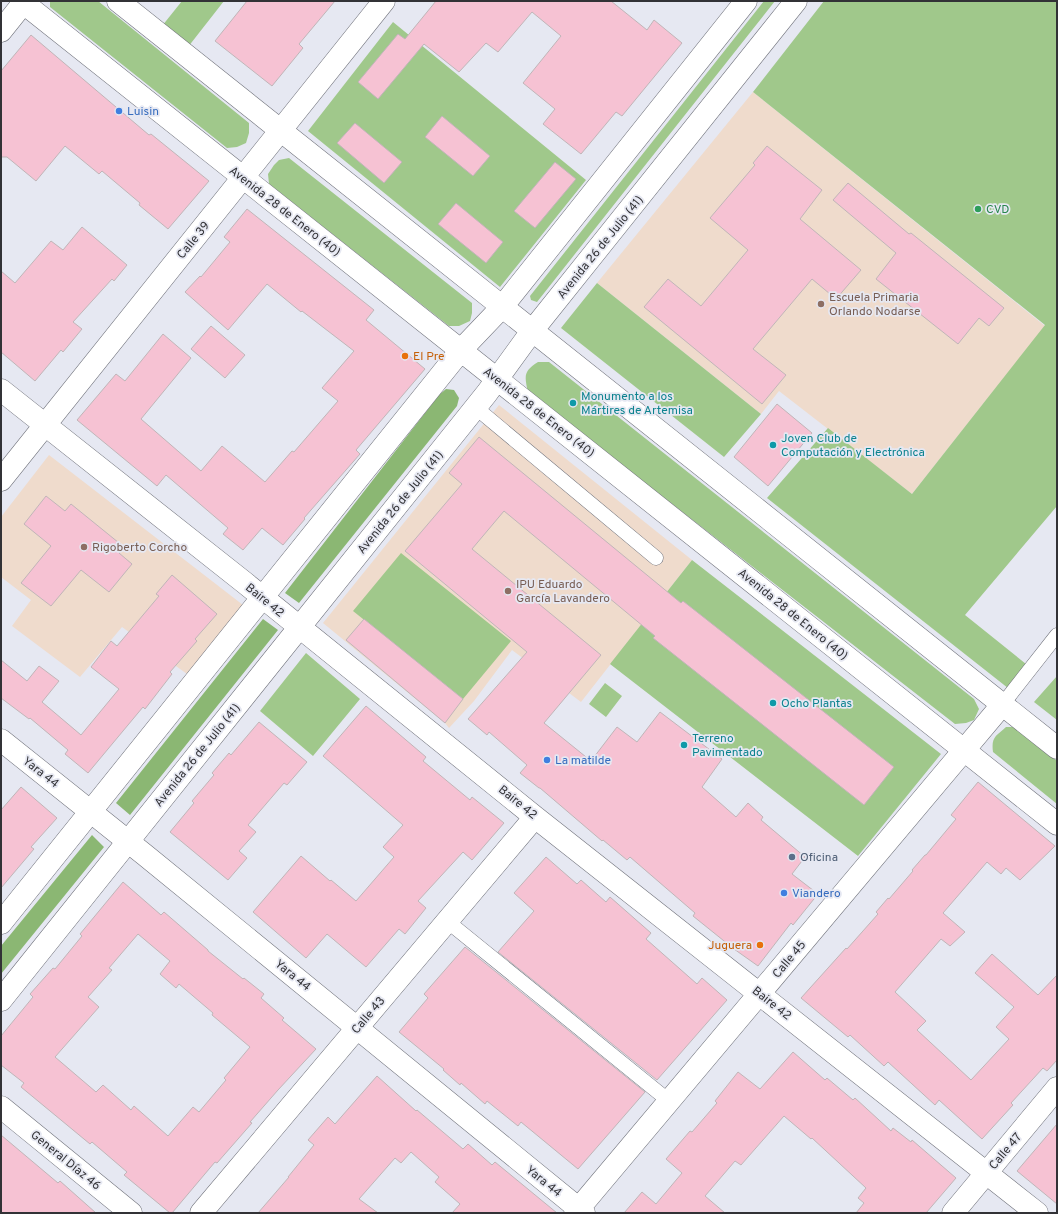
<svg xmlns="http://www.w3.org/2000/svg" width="1058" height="1214" font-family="Overpass,sans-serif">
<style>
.education{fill:#efdbcc}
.green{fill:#a0c88b}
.forest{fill:#8bb773}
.building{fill:#f6c2d3;stroke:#c0b5b8;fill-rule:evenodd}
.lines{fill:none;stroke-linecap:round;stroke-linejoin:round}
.service-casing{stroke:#70727b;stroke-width:15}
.minor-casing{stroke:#70727b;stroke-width:23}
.secondary-casing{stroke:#70727b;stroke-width:23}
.service{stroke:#fff;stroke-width:14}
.minor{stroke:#fff;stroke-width:22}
.secondary{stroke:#fff;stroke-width:22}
.shop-dot{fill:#3f7fe0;stroke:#e6e8f2;stroke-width:1.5}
.leisure-dot{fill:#2e9e5b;stroke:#e6e8f2;stroke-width:1.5}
.education-dot{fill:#8d6e63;stroke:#e6e8f2;stroke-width:1.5}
.food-dot{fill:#e8710a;stroke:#e6e8f2;stroke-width:1.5}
.culture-dot{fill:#0f9aa8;stroke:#e6e8f2;stroke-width:1.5}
.service-dot{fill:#5c6f8a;stroke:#e6e8f2;stroke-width:1.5}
.labels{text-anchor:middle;stroke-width:3.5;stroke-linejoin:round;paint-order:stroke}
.shop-label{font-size:12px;fill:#366cbe;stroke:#e6e8f2;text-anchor:start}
.leisure-label{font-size:12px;fill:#27864d;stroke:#e6e8f2;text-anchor:start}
.street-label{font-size:12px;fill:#323236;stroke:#e6e8f2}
.education-label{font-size:12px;fill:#785e54;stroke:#e6e8f2;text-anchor:start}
.food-label{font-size:12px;fill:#c56008;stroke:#e6e8f2;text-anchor:start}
.culture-label{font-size:12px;fill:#0d838f;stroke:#e6e8f2;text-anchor:start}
.service-label{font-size:12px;fill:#4e5e75;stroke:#e6e8f2;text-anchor:start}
</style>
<rect width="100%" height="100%" fill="#e6e8f2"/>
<path class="education" d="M 753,92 L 1045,326 L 912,494 L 779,391 L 761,414 L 597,283 Z
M 499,405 L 692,560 L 581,702 L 512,650 L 474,701 L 449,728 L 445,723 L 323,623 Z
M 49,455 L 243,605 L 187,674 L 122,627 L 80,677 L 12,626 L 31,600 L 1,577 L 1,517 Z"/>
<path class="green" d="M 50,1 L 98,1 L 249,123 L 249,133 L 246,143 L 237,147 L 227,148 L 50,7 Z
M 182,1 L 224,1 L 188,47 L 162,26 Z
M 764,1 L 775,1 L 537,302 L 531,300 L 530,296 Z
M 824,1 L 1057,1 L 1057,506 L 965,615 L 1031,668 L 1013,692 L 767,498 L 828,428 L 912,494 L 1045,325 L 753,92 Z
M 393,22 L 586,180 L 500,287 L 308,131 Z
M 289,158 L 472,303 L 472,313 L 470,321 L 459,326 L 449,326 L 269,184 L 268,174 L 274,165 L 279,160 Z
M 597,283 L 761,414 L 724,457 L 561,328 Z
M 538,362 L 549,362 L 974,699 L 979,709 L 974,720 L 966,723 L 955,724 L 528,392 C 524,375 524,371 538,362 Z
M 401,553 L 511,641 L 463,699 L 353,611 Z
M 692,560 L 941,754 L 858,856 L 610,664 Z
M 306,653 L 360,699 L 313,756 L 260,711 Z
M 1057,676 L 1057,720 L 1034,702 Z
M 605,683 L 622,696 L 606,717 L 589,704 Z
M 1006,727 L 1015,727 L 1057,761 L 1057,804 L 993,752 C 991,737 996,736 1006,727 Z"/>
<path class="forest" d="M 446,389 L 454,390 L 459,398 L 457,406 L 299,603 L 285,593 L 439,395 Z
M 263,619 L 278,630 L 130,815 L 116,803 Z
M 92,835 L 104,847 L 1,974 L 1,946 Z"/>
<path class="building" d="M 247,1 L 335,1 L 299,44 L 303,48 L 272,86 L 215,41 Z
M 436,1 L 611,1 L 647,30 L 654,20 L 682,43 L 622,116 L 616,112 L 581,154 L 543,124 L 555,109 L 523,83 L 561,36 L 532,12 L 498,52 L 486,43 L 459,72 L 424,44 L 378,99 L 358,82 L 398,34 L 405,39 Z
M 31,35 L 149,135 L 151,134 L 209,181 L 168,229 L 139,205 L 140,203 L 102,171 L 99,174 L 65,146 L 36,181 L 7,157 L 1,157 L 1,71 Z
M 442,116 L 490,156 L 473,176 L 425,137 Z
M 355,123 L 402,162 L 384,183 L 337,143 Z
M 767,146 L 822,190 L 800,219 L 861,270 L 836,299 L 812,279 L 753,349 L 786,375 L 762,404 L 644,307 L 668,279 L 701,306 L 748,250 L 710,218 L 755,165 L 753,163 Z
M 555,162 L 576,179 L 535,228 L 514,211 Z
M 848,183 L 909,234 L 911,233 L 1004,308 L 989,326 L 979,318 L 958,344 L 876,279 L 896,253 L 833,200 Z
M 456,203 L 503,242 L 486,263 L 438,224 Z
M 247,209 L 374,310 L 366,320 L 425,369 L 356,450 L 360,454 L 304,518 L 305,519 L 283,545 L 262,528 L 243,550 L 223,534 L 228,528 L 166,475 L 157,486 L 77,420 L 116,374 L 125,381 L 163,334 L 191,358 L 141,419 L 201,471 L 222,446 L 265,482 L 292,451 L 294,452 L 338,401 L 322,388 L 354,351 L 302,311 L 301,312 L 267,284 L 228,330 L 185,292 L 200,276 L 201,277 L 230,242 L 224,237 Z
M 82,227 L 127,265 L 114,281 L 112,279 L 73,322 L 82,329 L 63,352 L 61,350 L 35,381 L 1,352 L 1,271 L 15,283 L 51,241 L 63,250 Z
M 211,326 L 245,355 L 225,378 L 191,349 Z
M 777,404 L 812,433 L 768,486 L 734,457 Z
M 479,437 L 681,603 L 683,601 L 894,767 L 864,805 L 653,638 L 655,636 L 504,511 L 472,549 L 601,655 L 544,723 L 591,761 L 617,727 L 637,742 L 660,712 L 722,759 L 702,787 L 736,817 L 748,803 L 763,817 L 761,820 L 805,857 L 792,874 L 818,894 L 793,925 L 791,923 L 758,966 L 734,949 L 693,916 L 695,913 L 630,857 L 627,860 L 603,840 L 602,841 L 540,788 L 539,788 L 520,773 L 527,765 L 489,732 L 487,735 L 468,719 L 527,652 L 405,551 L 462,484 L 449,473 Z
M 46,496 L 65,511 L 71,504 L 124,547 L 119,553 L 132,564 L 109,592 L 81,570 L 51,606 L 21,583 L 51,546 L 24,524 Z
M 172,575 L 217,614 L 195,639 L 197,641 L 170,672 L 172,674 L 145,709 L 143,707 L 88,773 L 65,754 L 68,750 L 30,718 L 29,719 L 1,698 L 1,660 L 27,681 L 39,666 L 59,681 L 42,702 L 81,735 L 119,689 L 91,667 L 111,641 L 117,646 L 159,596 L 156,594 Z
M 364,619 L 463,699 L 445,723 L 346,640 Z
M 366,706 L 426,757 L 423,761 L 470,800 L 472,797 L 504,823 L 472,860 L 463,852 L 418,901 L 426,908 L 405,934 L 399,929 L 366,967 L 327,934 L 306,958 L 253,912 L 301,856 L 330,881 L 331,880 L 356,901 L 394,857 L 383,847 L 403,825 L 323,756 Z
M 259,722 L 307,762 L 287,785 L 284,783 L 248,825 L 256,832 L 239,851 L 247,858 L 228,880 L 170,832 L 194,803 L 192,801 L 214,775 L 212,773 L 229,753 L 231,755 Z
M 978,782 L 1055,846 L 1020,880 L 1006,868 L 1001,874 L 987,862 L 943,913 L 965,932 L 950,946 L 941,939 L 895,992 L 926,1021 L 917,1030 L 971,1080 L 1009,1039 L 996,1027 L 1014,1007 L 975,973 L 992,954 L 1038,995 L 1057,975 L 1057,1060 L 1047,1071 L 1043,1068 L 1011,1103 L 1013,1105 L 982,1139 L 939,1100 L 935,1105 L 888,1062 L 884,1066 L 850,1035 L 848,1037 L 801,998 L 846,948 L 847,949 L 878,914 L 876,912 L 888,898 L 889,899 L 913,871 L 912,870 L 925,855 L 926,855 L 956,819 L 951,815 Z
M 21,787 L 57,818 L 31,847 L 34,849 L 1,888 L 1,810 Z
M 546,857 L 577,884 L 581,880 L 606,902 L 610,897 L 651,933 L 646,939 L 697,984 L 702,978 L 727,1000 L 657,1080 L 498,952 L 534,911 L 514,893 Z
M 123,882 L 161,915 L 164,912 L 208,950 L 208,951 L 243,979 L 244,978 L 264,994 L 261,998 L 284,1018 L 282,1020 L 316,1049 L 278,1090 L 250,1122 L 252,1123 L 217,1163 L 215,1162 L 172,1213 L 170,1213 L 124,1175 L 127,1172 L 92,1142 L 90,1144 L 21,1087 L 24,1083 L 1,1065 L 1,1036 L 33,997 L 30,994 L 53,968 L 55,969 L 82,936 L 80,934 ZM 138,934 L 170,961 L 160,974 L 176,988 L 179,984 L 213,1013 L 212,1015 L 250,1047 L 224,1078 L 226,1080 L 199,1112 L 193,1107 L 168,1136 L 134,1106 L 131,1110 L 103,1085 L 96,1092 L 55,1057 L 99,1007 L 88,997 L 112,970 L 109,968 Z
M 465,947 L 645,1092 L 578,1169 L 521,1122 L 518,1126 L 487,1101 L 485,1104 L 461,1083 L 460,1085 L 443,1070 L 444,1069 L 399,1032 L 428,998 L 424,994 Z
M 793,1052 L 825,1080 L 827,1078 L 853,1100 L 855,1098 L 891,1131 L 893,1128 L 911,1142 L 912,1140 L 956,1178 L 926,1213 L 856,1213 L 864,1203 L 858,1198 L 866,1188 L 812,1138 L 811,1139 L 784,1116 L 741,1165 L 735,1161 L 705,1196 L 725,1213 L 624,1213 L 642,1192 L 656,1204 L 682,1173 L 666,1159 L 690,1131 L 692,1132 L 717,1103 L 715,1101 L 738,1072 L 760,1089 Z
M 377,1076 L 416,1111 L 417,1110 L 463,1149 L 468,1144 L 492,1165 L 495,1162 L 557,1213 L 452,1213 L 460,1204 L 435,1182 L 439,1177 L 411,1152 L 401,1163 L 395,1158 L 359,1199 L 378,1213 L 258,1213 L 289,1177 L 288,1177 L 314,1145 L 308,1140 L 328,1117 L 335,1124 Z
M 1057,1124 L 1057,1204 L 1017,1171 Z
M 1,1135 L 58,1183 L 60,1181 L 96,1213 L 1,1213 Z"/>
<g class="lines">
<defs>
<path id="service" d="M 475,407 L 656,558
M 1002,705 L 1057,635
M 447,921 L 669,1101"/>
<path id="minor" d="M 1,31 L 25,1
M 1,390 L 245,583 L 535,817 L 1037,1213
M 1,480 L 384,1
M 1,740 L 145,855 L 584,1213
M 1,1107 L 131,1213
M 201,1213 L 535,817
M 575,1213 L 1002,705
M 953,1213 L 1057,1088"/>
<path id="secondary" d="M 21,1 L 1057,824
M 118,1 L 1057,748
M 1,923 L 461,350 L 502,307 L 746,1
M 1,1000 L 487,393 L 532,331 L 796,1"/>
</defs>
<use href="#service" class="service-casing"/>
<use href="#minor" class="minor-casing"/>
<use href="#secondary" class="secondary-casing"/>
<use href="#service" class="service"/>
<use href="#minor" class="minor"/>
<use href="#secondary" class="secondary"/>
</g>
<g class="shop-dot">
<circle cx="119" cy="111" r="4"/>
<circle cx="547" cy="760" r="4"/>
<circle cx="784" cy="893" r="4"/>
</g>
<circle class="leisure-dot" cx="978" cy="209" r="4"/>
<g class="education-dot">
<circle cx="821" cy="304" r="4"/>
<circle cx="84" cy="547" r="4"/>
<circle cx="508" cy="591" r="4"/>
</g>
<g class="food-dot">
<circle cx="405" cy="356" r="4"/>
<circle cx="760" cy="945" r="4"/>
</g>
<g class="culture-dot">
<circle cx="573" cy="403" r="4"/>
<circle cx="773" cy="445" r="4"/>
<circle cx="773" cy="703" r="4"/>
<circle cx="684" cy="745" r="4"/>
</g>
<circle class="service-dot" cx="792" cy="857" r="4"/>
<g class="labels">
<g class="shop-label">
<text x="127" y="115">Luisin</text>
<text x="555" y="764">La matilde</text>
<text x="792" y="897">Viandero</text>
</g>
<g class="leisure-label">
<text x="986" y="213">CVD</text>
</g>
<g class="street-label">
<text transform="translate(285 211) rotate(38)" y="4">Avenida 28 de Enero (40)</text>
<text transform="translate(193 240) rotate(-51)" y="4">Calle 39</text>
<text transform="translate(600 247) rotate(-51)" y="4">Avenida 26 de Julio (41)</text>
<text transform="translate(539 412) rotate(38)" y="4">Avenida 28 de Enero (40)</text>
<text transform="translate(400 502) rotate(-51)" y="4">Avenida 26 de Julio (41)</text>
<text transform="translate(265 600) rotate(39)" y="4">Baire 42</text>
<text transform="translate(793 614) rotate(39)" y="4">Avenida 28 de Enero (40)</text>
<text transform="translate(197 755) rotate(-51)" y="4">Avenida 26 de Julio (41)</text>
<text transform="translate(41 772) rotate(38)" y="4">Yara 44</text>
<text transform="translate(518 802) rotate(39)" y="4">Baire 42</text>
<text transform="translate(789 959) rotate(-50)" y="4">Calle 45</text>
<text transform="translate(293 975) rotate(39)" y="4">Yara 44</text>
<text transform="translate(772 1003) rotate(38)" y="4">Baire 42</text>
<text transform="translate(368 1015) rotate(-50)" y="4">Calle 43</text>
<text transform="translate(1005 1151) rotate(-50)" y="4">Calle 47</text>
<text transform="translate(66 1160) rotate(39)" y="4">General Díaz 46</text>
<text transform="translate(544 1181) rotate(39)" y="4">Yara 44</text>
</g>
<g class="education-label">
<text x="829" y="301">Escuela Primaria<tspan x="829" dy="14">Orlando Nodarse</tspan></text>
<text x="92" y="551">Rigoberto Corcho</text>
<text x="516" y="588">IPU Eduardo<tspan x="516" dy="14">García Lavandero</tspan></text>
</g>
<g class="food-label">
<text x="413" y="360">El Pre</text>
<text x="752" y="949" text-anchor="end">Juguera</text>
</g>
<g class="culture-label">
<text x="581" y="400">Monumento a los<tspan x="581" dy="14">Mártires de Artemisa</tspan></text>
<text x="781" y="442">Joven Club de<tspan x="781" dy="14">Computación y Electrónica</tspan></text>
<text x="781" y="707">Ocho Plantas</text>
<text x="692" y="742">Terreno<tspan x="692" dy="14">Pavimentado</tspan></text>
</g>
<g class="service-label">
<text x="800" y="861">Oficina</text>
</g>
</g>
<rect width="1058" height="1214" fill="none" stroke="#323236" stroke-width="4"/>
</svg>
